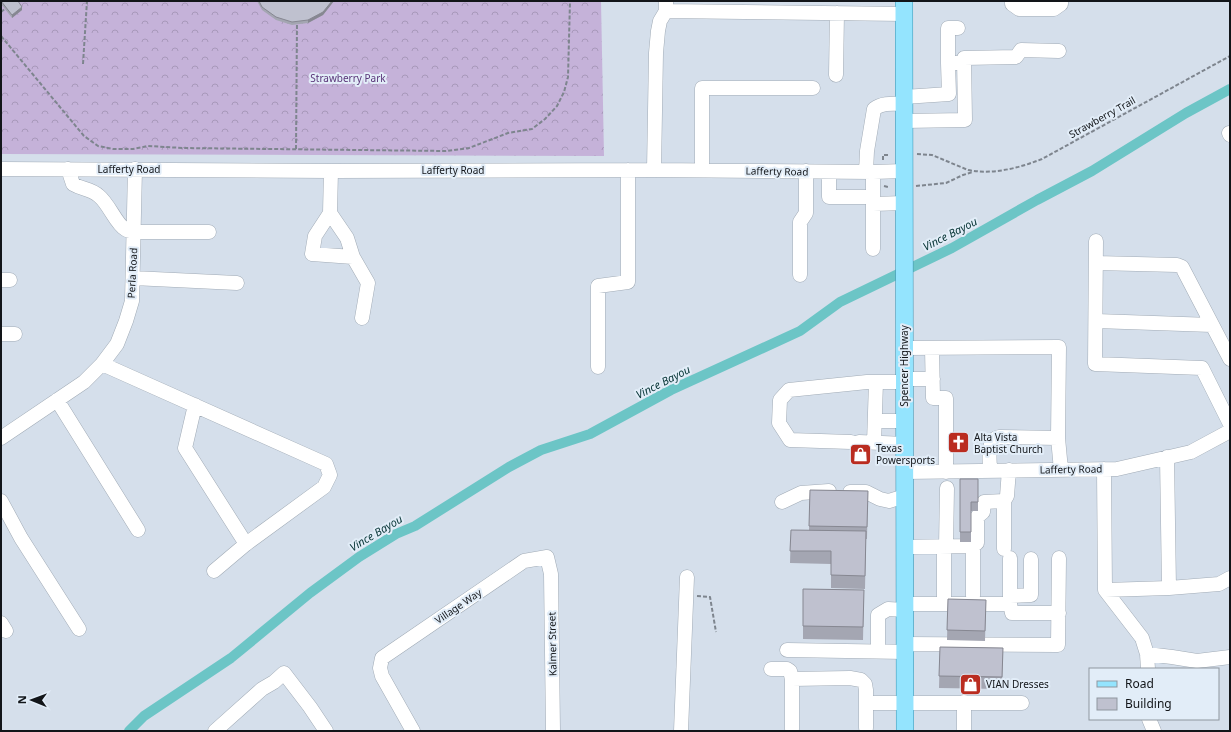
<svg xmlns="http://www.w3.org/2000/svg" width="1231" height="732" font-family="'Noto Sans',sans-serif">
<style>
.forest{fill:url(#forest-crowns)}
.lines{fill:none;stroke-linecap:round;stroke-linejoin:round}
.canal{stroke:#6cc5c6;stroke-width:10}
.minor-casing{stroke:#a1abb6;stroke-width:15}
.major-casing{stroke:#3890ae;stroke-width:18}
.path{stroke:#7e858e;stroke-width:2;stroke-dasharray:4 2;stroke-linecap:butt}
.minor{stroke:#fff;stroke-width:14}
.major{stroke:#94e4fe;stroke-width:17}
.wall{fill:#a4a6b2}
.shaded-wall{fill:#868791}
.building{fill:#bfc1cf;stroke:#868791}
.labels{text-anchor:middle;stroke-width:4;stroke-linejoin:round;paint-order:stroke}
.park-label{font-size:10px;fill:#593478;stroke:#e2edf8}
.street-label{font-size:10px;fill:#121519;stroke:#e2edf8}
.poi-label{font-size:10px;fill:#121519;stroke:#e2edf8;text-anchor:start}
.water-label{font-size:11px;font-style:italic;fill:#073435;stroke:#e2edf8}
</style>
<defs>
<pattern id="forest-crowns" width="20" height="18" patternUnits="userSpaceOnUse"><rect width="20" height="18" fill="#c5b2d9"/><path d="M2 6a3 3 0 1 1 6 0M12 15a3 3 0 1 1 6 0" fill="none" stroke="#a898ba"/></pattern>
</defs>
<rect width="100%" height="100%" fill="#d5dfeb"/>
<path class="forest" d="M 1,1 L 601,1 L 604,156 L 1,154 Z"/>
<g class="lines">
<path class="canal" d="M 129,731 L 144,716 L 231,658 L 310,593 L 359,557 L 396,534 L 415,526 L 509,467 L 541,450 L 590,434 L 671,390 L 800,331 L 840,302 L 952,248 L 1037,200 L 1092,171 L 1186,113 L 1230,89"/>
<defs>
<path id="minor" d="M 1012,1 L 1012,4 L 1019,9 L 1054,9 L 1061,4 L 1061,1
M 666,11 L 904,14
M 948,63 L 948,28 L 958,28
M 836,75 L 837,13
M 904,97 L 949,94 L 948,63 L 964,63
M 904,121 L 965,120 L 964,58 L 1016,57 L 1021,50 L 1059,51
M 1229,133 L 1230,135
M 1,169 L 331,171 L 654,170 L 873,172 L 904,171
M 68,169 L 73,184 C 83,190 90,188 99,196 C 109,204 116,224 125,229 C 127,231 131,231 134,232 L 209,232
M 654,170 L 656,53 L 658,31 L 660,21 L 666,11 L 666,1
M 702,170 L 702,88 L 813,88
M 331,171 L 330,213 L 347,238 L 353,257 L 368,283 L 362,318
M 829,172 L 829,197 L 873,197
M 866,172 L 867,151 L 874,109 C 883,102 894,104 904,104
M 873,204 L 904,203
M 330,213 L 315,236 L 312,254 L 353,257
M 1096,241 L 1095,364 L 1202,368 L 1230,424
M 873,249 L 873,172
M 1096,263 L 1177,265 L 1182,267 L 1230,359
M 800,275 L 800,222 L 806,213 L 806,171
M 133,278 L 237,283
M 1,280 L 10,280
M 1096,321 L 1212,325
M 1,334 L 15,334
M 904,348 L 1059,347 L 1058,438 L 1061,470
M 932,348 L 933,398 L 946,398 L 946,472
M 102,364 L 326,464 L 330,475 L 324,487 L 246,544 L 214,571
M 598,367 L 598,286 L 628,282 L 628,170
M 904,379 L 933,379
M 57,400 L 138,530
M 195,405 L 185,448 L 246,544
M 875,421 L 904,421
M 1,438 L 84,382 L 102,364 L 117,344 L 126,321 L 132,301 L 135,169
M 851,442 L 790,440 L 779,423 L 780,400 L 789,390 L 867,382 L 904,382
M 859,442 L 905,444
M 874,443 L 876,382
M 1104,469 L 1105,590 L 1169,588 L 1167,457
M 990,471 C 990,459 986,439 1000,437 L 1058,438
M 905,472 L 1117,469 L 1191,452 L 1230,431
M 850,492 L 866,492 L 880,499 L 889,501 L 905,496
M 1,501 L 21,538 L 79,629
M 782,502 L 801,493 L 829,491
M 905,547 L 973,546 L 977,543 L 977,517 L 983,512 L 984,502 L 1004,501 L 1007,496 L 1009,470
M 946,547 L 947,488
M 1004,549 L 1004,501
M 1169,588 L 1219,584 L 1230,578
M 1105,590 L 1142,638 L 1147,654 L 1148,669
M 973,596 L 973,546
M 1010,596 L 1031,595 L 1031,559
M 944,597 L 944,547
M 905,604 L 1010,604 L 1012,613 L 1059,613
M 1010,604 L 1010,558
M 1,623 L 6,631
M 905,644 L 1058,645 L 1059,558
M 787,650 L 905,652
M 878,651 L 878,615 L 888,609 L 905,610
M 1147,654 L 1172,657 L 1197,661 L 1230,657
M 771,669 L 787,669 L 790,671 L 792,679 L 792,729
M 792,679 L 850,678 L 861,680 L 865,684 L 866,690 L 866,728
M 964,702 L 964,731
M 866,703 L 1022,703
M 1149,719 L 1154,731
M 215,731 L 262,689 L 274,682 L 284,673 L 310,707 L 326,731
M 413,731 L 382,676 L 380,668 L 382,658 L 524,561 L 547,557 L 551,574 L 553,731
M 681,731 L 687,577"/>
<path id="major" d="M 904,1 L 905,731"/>
</defs>
<use href="#minor" class="minor-casing"/>
<use href="#major" class="major-casing"/>
<path class="path" d="M 1,12 L 6,8
M 1,36 L 84,136 L 98,146 L 113,149 L 133,149 L 148,146 L 183,148 L 446,151 L 469,148 L 508,133 L 532,129 L 545,119 L 557,106 L 564,92 L 568,77 L 570,1
M 83,64 L 87,1
M 296,149 L 297,22
M 917,154 L 932,155 L 968,170 C 993,175 1019,168 1042,159 L 1230,56
M 883,160 L 883,155 L 888,155
M 884,186 L 888,187
M 916,186 L 946,183 L 963,175 L 973,172
M 697,596 L 710,597 L 716,632"/>
<use href="#minor" class="minor"/>
<use href="#major" class="major"/>
</g>
<path class="wall" d="M 1,1 L 18,1 L 22,10 L 12,18 L 1,4 Z
M 257,1 L 334,1 L 323,15 L 308,23 L 292,25 L 276,20 L 262,10 Z
M 960,479 L 978,479 L 978,511 L 971,511 L 971,542 L 960,542 Z
M 810,490 L 868,491 L 867,539 L 866,539 L 865,589 L 831,588 L 831,564 L 790,563 L 791,530 L 809,531 Z
M 803,589 L 864,590 L 863,640 L 803,639 Z
M 948,599 L 986,600 L 985,641 L 947,640 Z
M 940,647 L 1003,648 L 1002,689 L 939,688 Z"/>
<path class="shaded-wall" d="M 332,1 L 334,1 L 323,15 L 308,23 L 308,20 Z
M 22,7 L 22,10 L 12,18 L 12,15 Z"/>
<path class="building" d="M 1,1 L 18,1 L 22,7 L 12,15 Z
M 259,1 L 332,1 L 323,12 L 308,20 L 292,22 L 276,17 L 262,7 Z
M 960,479 L 978,479 L 978,502 L 971,502 L 971,532 L 960,532 Z
M 810,490 L 868,491 L 867,527 L 809,526 Z
M 791,530 L 866,531 L 865,576 L 831,575 L 831,551 L 790,551 Z
M 803,589 L 864,590 L 863,627 L 803,626 Z
M 948,599 L 986,600 L 985,631 L 947,630 Z
M 940,647 L 1003,648 L 1002,677 L 939,676 Z"/>
<defs>
<symbol id="church-square" viewBox="-11 -11 22 22"><rect x="-9" y="-9" width="18" height="18" rx="4" fill="#ba2c20" stroke="#e2edf8"/><path d="M-1.2-6h2.4v3.5h3.3v2.4h-3.3V6h-2.4V-.1h-3.3v-2.4h3.3Z" fill="#fff"/></symbol>
<symbol id="shop-square" viewBox="-11 -11 22 22"><rect x="-9" y="-9" width="18" height="18" rx="4" fill="#ba2c20" stroke="#e2edf8"/><path d="M-5-2.5h2.3a2.7 3.5 0 0 1 5.4 0H5L5.5 6h-11ZM-1.5-2.5h3a1.5 2.3 0 0 0-3 0Z" fill="#fff"/></symbol>
</defs>
<g fill-rule="evenodd">
<use href="#church-square" x="946" y="430" width="25" height="25"/>
<use href="#shop-square" x="848" y="442" width="25" height="25"/>
<use href="#shop-square" x="958" y="672" width="25" height="25"/>
</g>
<g class="labels">
<g class="park-label">
<text x="348" y="82">Strawberry Park</text>
</g>
<g class="street-label">
<text transform="translate(1102 117) rotate(-29)" y="4">Strawberry Trail</text>
<text x="129" y="173">Lafferty Road</text>
<text x="453" y="174">Lafferty Road</text>
<text transform="translate(777 171) rotate(1)" y="4">Lafferty Road</text>
<text transform="translate(132 273) rotate(-87)" y="4">Perla Road</text>
<text transform="translate(904 366) rotate(-90)" y="4">Spencer Highway</text>
<text transform="translate(1071 469) rotate(-1)" y="4">Lafferty Road</text>
<text transform="translate(458 606) rotate(-34)" y="4">Village Way</text>
<text transform="translate(552 644) rotate(-91)" y="4">Kalmer Street</text>
</g>
<g class="poi-label">
<text x="974" y="441">Alta Vista<tspan x="974" dy="12">Baptist Church</tspan></text>
<text x="876" y="452">Texas<tspan x="876" dy="12">Powersports</tspan></text>
<text x="986" y="688">VIAN Dresses</text>
</g>
<g class="water-label">
<text transform="translate(950 234) rotate(-27)" y="4">Vince Bayou</text>
<text transform="translate(663 382) rotate(-27)" y="4">Vince Bayou</text>
<text transform="translate(376 533) rotate(-31)" y="4">Vince Bayou</text>
</g>
</g>
<rect width="1231" height="732" fill="none" stroke="#121519" stroke-width="4"/>
<rect x="1089" y="668" width="130" height="52" fill="#e2edf8" stroke="#8f979f"/>
<rect x="1097" y="681" width="20" height="6" fill="#94e4fe" stroke="#8f979f"/>
<text x="1125" y="688" font-size="12" fill="#121519">Road</text>
<rect x="1097" y="698" width="20" height="12" fill="#bfc1cf" stroke="#8f979f"/>
<text x="1125" y="708" font-size="12" fill="#121519">Building</text>
<g transform="translate(32 700) rotate(271)" stroke="#e2edf8" stroke-width="3" paint-order="stroke">
<path d="M0-3L7 15L0 10L-7 15Z" fill="#121519"/>
<text y="-6" font-size="11" font-weight="bold" text-anchor="middle" fill="#121519">N</text>
</g>
</svg>
